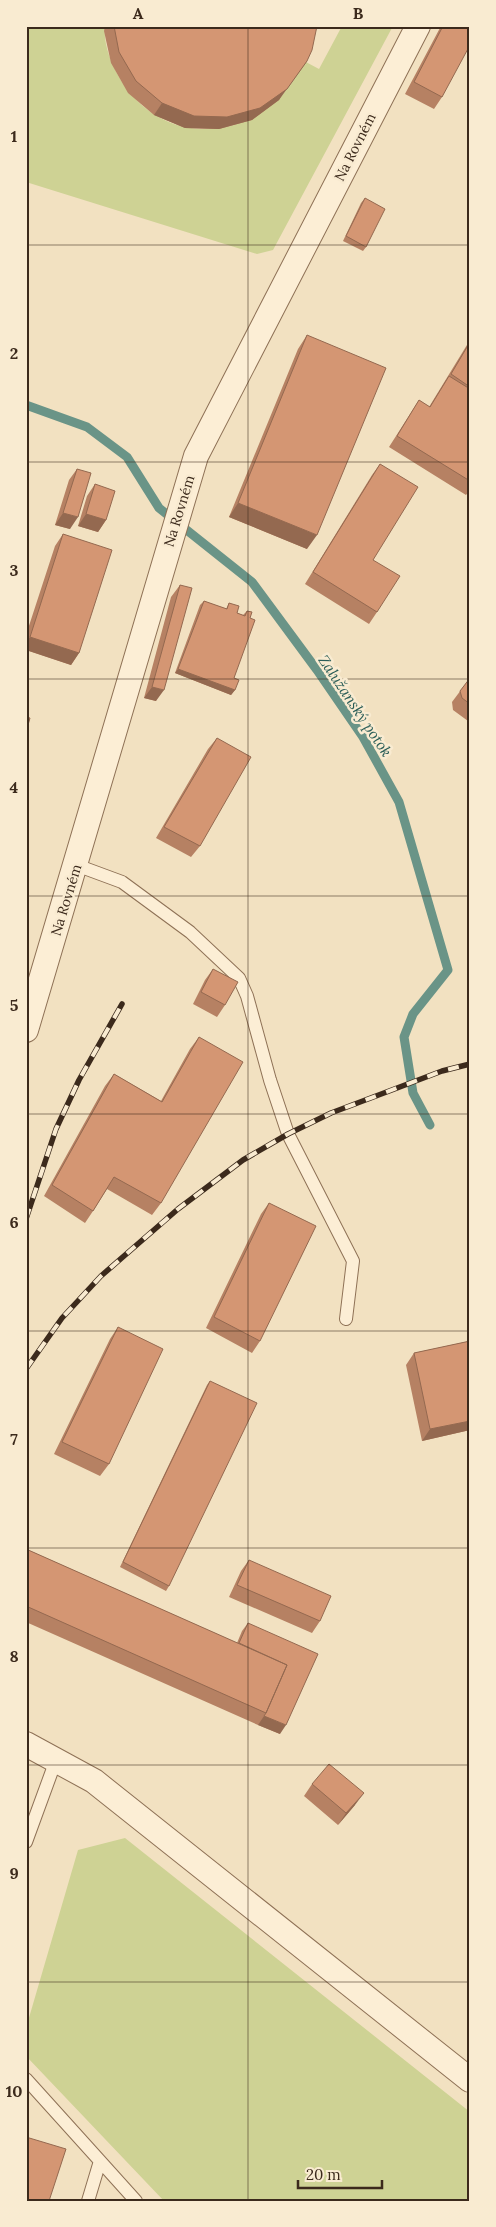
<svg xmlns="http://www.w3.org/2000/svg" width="496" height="2227" font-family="Lora,serif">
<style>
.green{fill:#ced294}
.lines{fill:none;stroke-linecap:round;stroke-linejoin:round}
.stream{stroke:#6a9487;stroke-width:9}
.service-casing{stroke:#8e7156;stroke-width:14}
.minor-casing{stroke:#8e7156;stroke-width:26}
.service{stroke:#fceed5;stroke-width:12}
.minor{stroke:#fceed5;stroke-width:24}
.rail-casing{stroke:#3c2a1c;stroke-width:5.5}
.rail{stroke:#f9ebd1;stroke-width:4;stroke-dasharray:11;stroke-linecap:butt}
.wall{fill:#b68163}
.shaded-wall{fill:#946950}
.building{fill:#d49673;stroke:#946950}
.grid{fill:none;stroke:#3c2a1c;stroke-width:1;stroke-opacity:0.55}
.labels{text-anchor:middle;stroke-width:5;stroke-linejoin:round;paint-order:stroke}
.street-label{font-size:14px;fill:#3c2a1c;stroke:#f9ebd1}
.water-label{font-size:15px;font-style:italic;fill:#2a5d57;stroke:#f9ebd1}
.neatline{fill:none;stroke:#3c2a1c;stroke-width:2}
.grid-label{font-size:16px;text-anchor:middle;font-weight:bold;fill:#3c2a1c}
</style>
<rect width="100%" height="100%" fill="#f2e1c1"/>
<path class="green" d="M 26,26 L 105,26 C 103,43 111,63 119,77 C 164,155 269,142 304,61 L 319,69 L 342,26 L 393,26 L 273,250 L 257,254 L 26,182 Z
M 125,1838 L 470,2112 L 470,2201 L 164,2201 L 26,2056 L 26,2028 L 78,1850 Z"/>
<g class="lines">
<path class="stream" d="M 26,405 L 87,427 L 127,457 L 159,508 L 252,582 L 317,670 L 363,737 L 399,802 L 448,970 L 413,1014 L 404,1037 L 413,1093 L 430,1125"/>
<defs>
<path id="service" d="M 76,865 L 122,882 L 190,932 L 239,978 L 247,996 L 270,1080 L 288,1134 L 353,1261 L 346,1319
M 26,1842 L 56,1760
M 26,2079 L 100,2161 L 88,2201
M 100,2161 L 136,2201"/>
<path id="minor" d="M 26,1030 L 196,456 L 418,26
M 26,1744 L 94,1781 L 470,2080"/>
</defs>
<use href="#service" class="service-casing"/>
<use href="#minor" class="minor-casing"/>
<use href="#service" class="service"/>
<use href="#minor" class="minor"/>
<defs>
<path id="rail" d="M 26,1219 L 56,1129 L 79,1080 L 122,1004
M 26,1369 L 62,1318 L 101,1276 L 178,1209 L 243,1160 L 288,1134 L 331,1113 L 442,1071 L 470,1064"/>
</defs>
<use href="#rail" class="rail-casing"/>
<use href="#rail" class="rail"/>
</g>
<path class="wall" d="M 105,26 L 317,26 L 279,100 L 252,120 L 219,129 L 185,128 L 154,115 L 128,93 L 111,63 L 104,31 Z
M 441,26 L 470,26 L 442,97 L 434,109 L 405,94 Z
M 365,198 L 366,247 L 363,251 L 343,241 L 361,203 Z
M 307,335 L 307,549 L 229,517 L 298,349 Z
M 470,340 L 470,490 L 466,495 L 389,447 L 419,400 L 429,407 Z
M 380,464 L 373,560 L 377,612 L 369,624 L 305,584 L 372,475 Z
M 77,469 L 70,529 L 55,525 L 69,480 Z
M 95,484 L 106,520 L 98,532 L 78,526 L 87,496 Z
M 63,534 L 79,653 L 71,665 L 26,650 L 26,635 L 55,546 Z
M 180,585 L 156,701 L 144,698 L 171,597 Z
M 204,601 L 226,609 L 229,603 L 237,613 L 243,615 L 247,611 L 250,618 L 234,678 L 235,690 L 231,695 L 175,673 L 200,605 Z
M 470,678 L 470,721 L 468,721 L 453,710 L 452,702 Z
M 217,738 L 200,846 L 191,857 L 156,838 L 208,749 Z
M 213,969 L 225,1005 L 217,1017 L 193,1004 L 205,980 Z
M 199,1037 L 161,1203 L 152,1215 L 107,1189 L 93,1211 L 85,1223 L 44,1196 L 105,1086 L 114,1074 L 161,1101 L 190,1049 Z
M 269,1203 L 260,1341 L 252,1353 L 206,1328 L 261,1214 Z
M 118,1327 L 109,1464 L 100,1476 L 54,1454 L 110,1339 Z
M 470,1341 L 470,1430 L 422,1441 L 406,1365 L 414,1353 Z
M 210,1381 L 169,1586 L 166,1591 L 120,1567 L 207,1385 Z
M 26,1549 L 237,1643 L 242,1631 L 248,1623 L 280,1734 L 258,1725 L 26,1622 Z
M 249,1560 L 320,1621 L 312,1633 L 229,1597 L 241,1571 Z
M 312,1784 L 355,1805 L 338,1825 L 304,1796 Z"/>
<path class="shaded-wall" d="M 307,61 L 279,100 L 252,120 L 219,129 L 185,128 L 154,115 L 162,103 Z
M 238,503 L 317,535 L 307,549 L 229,517 Z
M 63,513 L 78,517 L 70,529 L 55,525 Z
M 86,514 L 106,520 L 98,532 L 78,526 Z
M 30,637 L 79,653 L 71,665 L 26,650 L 26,642 Z
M 178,669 L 235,690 L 231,695 L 175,673 Z
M 152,687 L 164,690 L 156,701 L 144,698 Z
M 470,1421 L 470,1430 L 422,1441 L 430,1429 Z
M 264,1716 L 286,1725 L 280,1734 L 258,1725 Z
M 364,1793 L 355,1805 L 338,1825 L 346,1813 Z"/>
<path class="building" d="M 114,26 L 317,26 L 312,50 L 307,61 L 287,89 L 260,108 L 227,117 L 194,116 L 162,103 L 136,81 L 119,52 Z
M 443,26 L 470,26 L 470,45 L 442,97 L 414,82 Z
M 365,198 L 385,209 L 366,247 L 346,236 Z
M 307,335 L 386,368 L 317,535 L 238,503 Z
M 470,342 L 470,387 L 451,374 Z
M 449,376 L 470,389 L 470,481 L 397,436 L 419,400 L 430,407 Z
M 380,464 L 418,487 L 373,560 L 400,576 L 377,612 L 313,572 Z
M 77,469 L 91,473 L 78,517 L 63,513 Z
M 95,484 L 115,491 L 106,520 L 86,514 Z
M 63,534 L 112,550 L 79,653 L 30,637 Z
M 180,585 L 192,588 L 164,690 L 152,687 Z
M 204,601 L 227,609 L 229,603 L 239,606 L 237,613 L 245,616 L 247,611 L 252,612 L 250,618 L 255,620 L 234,678 L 239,680 L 235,690 L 178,669 Z
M 470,678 L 470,704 L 462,698 L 460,691 Z
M 26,717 L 30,718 L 26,732 Z
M 217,738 L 251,757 L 200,846 L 164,827 Z
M 213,969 L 238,982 L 225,1005 L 201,992 Z
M 199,1037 L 243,1062 L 161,1203 L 114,1177 L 93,1211 L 52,1185 L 114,1074 L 162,1102 Z
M 269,1203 L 316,1226 L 260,1341 L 214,1317 Z
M 118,1327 L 163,1349 L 109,1464 L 62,1442 Z
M 470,1341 L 470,1421 L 430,1429 L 414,1353 Z
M 210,1381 L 257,1403 L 169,1586 L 123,1562 Z
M 26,1549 L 287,1665 L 266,1713 L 26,1606 Z
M 249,1560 L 331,1596 L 320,1621 L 237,1585 Z
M 248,1623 L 318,1654 L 286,1725 L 264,1716 L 266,1713 L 287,1665 L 239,1643 Z
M 329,1764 L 364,1793 L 346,1813 L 312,1784 Z
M 26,2137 L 66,2149 L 49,2201 L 33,2201 L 26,2198 Z"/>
<path class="grid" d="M 248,26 L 248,2201M 26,245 L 470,245M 26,462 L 470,462M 26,679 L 470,679M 26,896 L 470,896M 26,1114 L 470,1114M 26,1331 L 470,1331M 26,1548 L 470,1548M 26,1765 L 470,1765M 26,1982 L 470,1982"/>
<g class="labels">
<g class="street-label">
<text transform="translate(355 147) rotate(-63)" y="5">Na Rovném</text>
<text transform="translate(179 511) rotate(-73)" y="5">Na Rovném</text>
<text transform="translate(66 900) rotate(-73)" y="5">Na Rovném</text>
</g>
<g class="water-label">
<text transform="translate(355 706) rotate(56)" y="5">Zalužanský potok</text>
</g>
</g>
<rect width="496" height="2227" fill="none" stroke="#f9ebd1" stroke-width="55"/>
<path d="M298 2180v8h84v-8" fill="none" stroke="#3c2a1c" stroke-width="2.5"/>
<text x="306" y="2180" font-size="15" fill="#3c2a1c" stroke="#f9ebd1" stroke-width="4" paint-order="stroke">20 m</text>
<rect x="28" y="28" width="440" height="2172" class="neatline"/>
<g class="grid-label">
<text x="138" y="19">A</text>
<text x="358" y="19">B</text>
<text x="14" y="142">1</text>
<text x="14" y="359">2</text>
<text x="14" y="576">3</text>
<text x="14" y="793">4</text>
<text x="14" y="1011">5</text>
<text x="14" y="1228">6</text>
<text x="14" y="1445">7</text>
<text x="14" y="1662">8</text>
<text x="14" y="1879">9</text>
<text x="14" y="2097">10</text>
</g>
</svg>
